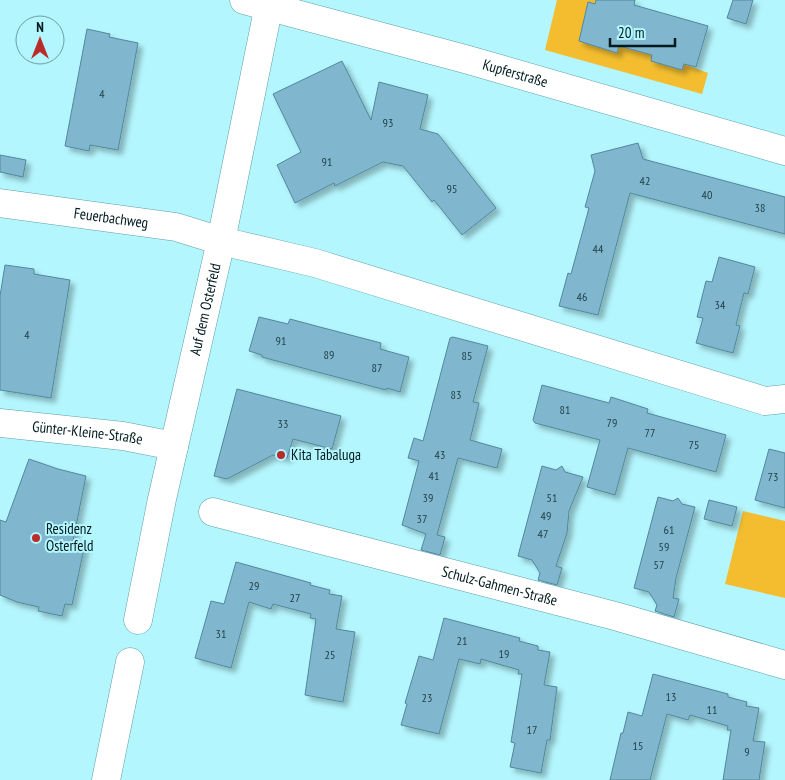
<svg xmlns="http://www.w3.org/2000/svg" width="785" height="780" font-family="'PT Sans Narrow',sans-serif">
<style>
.green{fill:#f3bd2f}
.building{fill:#80b7ce;stroke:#50879c;filter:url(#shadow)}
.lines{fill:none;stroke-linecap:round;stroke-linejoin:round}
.minor-casing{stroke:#5f9fa7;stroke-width:29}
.minor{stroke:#fff;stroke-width:28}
.poi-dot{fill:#ba2b2b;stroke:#b4f6fe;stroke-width:2}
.labels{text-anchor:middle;stroke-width:4;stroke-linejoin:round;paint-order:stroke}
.number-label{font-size:12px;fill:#214149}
.street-label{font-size:15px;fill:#011a1d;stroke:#b4f6fe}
.poi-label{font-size:15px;fill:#011a1d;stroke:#b4f6fe;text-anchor:start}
</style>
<defs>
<filter id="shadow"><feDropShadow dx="4.5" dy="4.5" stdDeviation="2.5" flood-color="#0004"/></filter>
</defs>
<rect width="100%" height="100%" fill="#b4f6fe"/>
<path class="green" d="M 557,0 L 596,0 L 595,4 L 588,3 L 579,41 L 617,52 L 619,46 L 652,55 L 651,61 L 682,70 L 684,64 L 708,73 L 702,94 L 545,50 Z
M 743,511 L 785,521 L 785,598 L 725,584 Z"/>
<path class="building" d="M 596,0 L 635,0 L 634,5 L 708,26 L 696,67 L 684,64 L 682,70 L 651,61 L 652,55 L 619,46 L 617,53 L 579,41 L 588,2 L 595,4 Z
M 733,0 L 753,0 L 746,24 L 727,18 Z
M 87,29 L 110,34 L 109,37 L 138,43 L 118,150 L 90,145 L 89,151 L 65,146 Z
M 342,61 L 371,120 L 379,82 L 428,95 L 420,129 L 438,134 L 496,208 L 462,235 L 434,200 L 432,202 L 403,166 L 383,162 L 335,186 L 334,183 L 295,203 L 277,165 L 301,152 L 273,94 Z
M 638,143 L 643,159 L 785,197 L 785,234 L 630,193 L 598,315 L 559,306 L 568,273 L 571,274 L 589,208 L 585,207 L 595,171 L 591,155 Z
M 0,155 L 26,160 L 23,177 L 0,172 Z
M 719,257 L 755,267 L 748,294 L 744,293 L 736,325 L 740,326 L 733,353 L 696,343 L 703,318 L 697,317 L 706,281 L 712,282 Z
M 5,265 L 34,269 L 34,274 L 70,280 L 51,398 L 0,390 L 0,296 Z
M 259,317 L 288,324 L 290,319 L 316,326 L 381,343 L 380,349 L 409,357 L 400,392 L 387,388 L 386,390 L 310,370 L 262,357 L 262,355 L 249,351 Z
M 453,337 L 488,346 L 473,402 L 479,403 L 470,440 L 502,449 L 497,468 L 458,458 L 437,535 L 445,537 L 440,555 L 421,550 L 426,534 L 402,525 L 419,461 L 408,458 L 414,438 L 423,441 L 450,338 Z
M 542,385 L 609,403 L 611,397 L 648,409 L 647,413 L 726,435 L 716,472 L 628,448 L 615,495 L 587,487 L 600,440 L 535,423 L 533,420 Z
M 237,389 L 341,416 L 332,449 L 293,439 L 287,458 L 273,455 L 227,479 L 214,476 Z
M 769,449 L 785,453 L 785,508 L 755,500 Z
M 29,459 L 58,469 L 86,476 L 73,541 L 85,544 L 72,605 L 65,604 L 62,616 L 38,611 L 39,607 L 17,602 L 0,595 L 0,520 L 6,522 Z
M 542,466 L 556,470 L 562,466 L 565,472 L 583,477 L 569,511 L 567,533 L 556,566 L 562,568 L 557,585 L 538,580 L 540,573 L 532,560 L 518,556 Z
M 658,497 L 673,501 L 678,498 L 682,504 L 695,507 L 676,578 L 673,598 L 679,599 L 674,617 L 655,611 L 657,605 L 649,592 L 634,588 Z
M 709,500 L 737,507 L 732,526 L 704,519 Z
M 236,562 L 311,583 L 310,585 L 330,590 L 329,594 L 342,596 L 336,629 L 355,632 L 343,702 L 305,695 L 316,619 L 310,618 L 311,614 L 273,604 L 271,609 L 249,602 L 231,668 L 195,658 L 211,601 L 224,604 Z
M 444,618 L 520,638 L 519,641 L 538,646 L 538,650 L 550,652 L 544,685 L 557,687 L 550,740 L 547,740 L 541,773 L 510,767 L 515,743 L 511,742 L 522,674 L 518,674 L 519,670 L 481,659 L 480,664 L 459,659 L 439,734 L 401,725 L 407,704 L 405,703 L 419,656 L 433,660 Z
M 653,674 L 728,694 L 728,697 L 747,702 L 746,706 L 759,708 L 753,741 L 765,742 L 759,780 L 723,780 L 731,730 L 727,730 L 728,726 L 690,715 L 688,720 L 667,714 L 650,780 L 610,780 L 621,733 L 623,733 L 628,712 L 642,716 Z"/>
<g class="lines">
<defs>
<g id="minor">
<path id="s1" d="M 244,0 L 465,59 L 785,151"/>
<path id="s2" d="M 0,203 L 176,227 L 221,241 L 315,263 L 765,401 L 785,399"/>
<path id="s3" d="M 0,423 L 123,436 L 174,446"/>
<path id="s4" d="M 213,512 L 615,616 L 785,665"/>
<path id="s5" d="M 138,620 L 162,499 L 221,241 L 270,0"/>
<path d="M 106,780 L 130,662"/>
</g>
</defs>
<use href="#minor" class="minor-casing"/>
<use href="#minor" class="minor"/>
</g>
<g class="poi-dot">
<circle cx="281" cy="455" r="5"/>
<circle cx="36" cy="538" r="5"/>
</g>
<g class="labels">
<g class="number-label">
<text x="102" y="98">4</text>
<text x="388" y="127">93</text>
<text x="327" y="166">91</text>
<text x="645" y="185">42</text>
<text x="452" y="193">95</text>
<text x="707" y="199">40</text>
<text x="760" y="212">38</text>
<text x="598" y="253">44</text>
<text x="582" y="301">46</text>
<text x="720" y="309">34</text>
<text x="27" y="339">4</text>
<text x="281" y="345">91</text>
<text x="329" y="359">89</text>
<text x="467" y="360">85</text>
<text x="377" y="372">87</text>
<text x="456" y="399">83</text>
<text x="565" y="414">81</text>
<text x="612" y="427">79</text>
<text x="283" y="428">33</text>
<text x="650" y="437">77</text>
<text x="694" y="449">75</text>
<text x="440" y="459">43</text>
<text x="434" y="480">41</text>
<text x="773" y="481">73</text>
<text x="428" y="502">39</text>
<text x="552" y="502">51</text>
<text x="546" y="520">49</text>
<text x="422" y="523">37</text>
<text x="669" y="534">61</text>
<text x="543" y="538">47</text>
<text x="664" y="551">59</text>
<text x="659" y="569">57</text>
<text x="254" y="590">29</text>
<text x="295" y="602">27</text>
<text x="221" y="638">31</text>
<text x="462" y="645">21</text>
<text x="504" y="658">19</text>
<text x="330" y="659">25</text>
<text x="671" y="701">13</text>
<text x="427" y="702">23</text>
<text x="712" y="714">11</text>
<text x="532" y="734">17</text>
<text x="638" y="750">15</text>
<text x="747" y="756">9</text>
</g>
<g class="street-label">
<text dy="5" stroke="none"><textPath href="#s1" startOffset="281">Kupferstraße</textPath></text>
<text dy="5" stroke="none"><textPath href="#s2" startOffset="112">Feuerbachweg</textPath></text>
<text dy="5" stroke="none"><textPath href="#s5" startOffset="318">Auf dem Osterfeld</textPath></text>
<text dy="5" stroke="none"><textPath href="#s3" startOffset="88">Günter-Kleine-Straße</textPath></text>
<text dy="5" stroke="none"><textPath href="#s4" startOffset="296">Schulz-Gahmen-Straße</textPath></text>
</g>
<g class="poi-label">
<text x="291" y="460">Kita Tabaluga</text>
<text x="46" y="534">Residenz<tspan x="46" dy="17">Osterfeld</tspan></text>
</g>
</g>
<g transform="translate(40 40)"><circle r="24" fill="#b4f6fe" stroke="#6c9ea4"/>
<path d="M0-4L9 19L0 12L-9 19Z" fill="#ba2b2b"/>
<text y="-8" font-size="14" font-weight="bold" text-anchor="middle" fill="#011a1d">N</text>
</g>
<path d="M610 38v8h65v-8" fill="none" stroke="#011a1d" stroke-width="2.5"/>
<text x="618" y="38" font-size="15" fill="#011a1d" stroke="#b4f6fe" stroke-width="4" paint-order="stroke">20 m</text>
</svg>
